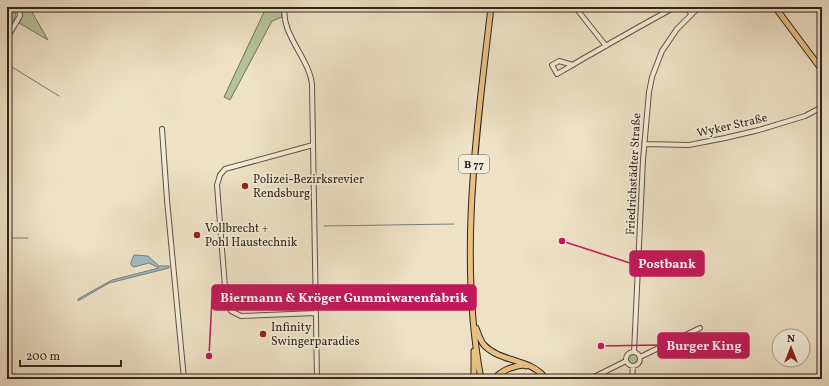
<svg xmlns="http://www.w3.org/2000/svg" width="829" height="386" font-family="Vollkorn,serif">
<style>
.green{fill:#b5c398;stroke:#73745a}
.water{fill:#a0bac1;stroke:#747e7f}
.lines{fill:none;stroke-linecap:round;stroke-linejoin:round}
.stream{stroke:#747e7f;stroke-width:1}
.minor-casing{stroke:#605346;stroke-width:6}
.major-casing{stroke:#31241c;stroke-width:7}
.minor{stroke:#f4ecda;stroke-width:4}
.major{stroke:#e7c083;stroke-width:5}
.poi-dot{fill:#8f2418;stroke:#f4ecda;stroke-width:1.5}
.labels{text-anchor:middle;stroke-width:3.5;stroke-linejoin:round;paint-order:stroke}
.shield{fill:#f4ecda;stroke:#6c6055;stroke-width:1}
.shield-label{font-size:11px;font-weight:bold;fill:#31241c}
.street-label{font-size:12px;fill:#31241c;stroke:#f4ecda}
.poi-label{font-size:12px;fill:#31241c;stroke:#f4ecda;text-anchor:start}
.leader{fill:none;stroke:#c2185b;stroke-width:1.5}
.callout-dot{fill:#c2185b;stroke:#f4ecda;stroke-width:1.5}
.callout{fill:#c2185b;stroke:#c2185b;stroke-width:1.5}
.callout-label{font-size:13px;text-anchor:middle;font-weight:bold;fill:#fff}
</style>
<rect width="100%" height="100%" fill="#eee1c6"/>
<filter id="stains"><feTurbulence type="fractalNoise" baseFrequency=".005" numOctaves="4"/><feColorMatrix values="0 0 0 0 .2 0 0 0 0 .09 0 0 0 0 .02 0 0 0 .5 -.17"/></filter>
<radialGradient id="worn" r=".72"><stop offset=".6" stop-color="#630" stop-opacity="0"/><stop offset="1" stop-color="#630" stop-opacity=".3"/></radialGradient>
<path class="green" d="M 7,7 L 16,7 C 16,19 14,21 7,31 Z
M 21,7 L 29,7 L 48,40 L 19,23 L 22,16 Z
M 265,7 L 282,7 L 282,17 L 272,21 L 230,100 L 224,97 L 265,10 Z
M628.5 359a4.5 4.5 0 1 1 9 0a4.5 4.5 0 1 1-9 0Z"/>
<path class="water" d="M 134,255 L 148,256 L 159,266 L 169,266 L 169,268 L 109,283 L 78,301 L 78,299 L 112,280 L 159,268 L 149,263 L 134,267 L 131,265 L 131,262 Z"/>
<g class="lines">
<path class="stream" d="M 7,64 L 59,96
M 324,226 L 454,224
M 7,236 L 11,238 L 28,238"/>
<defs>
<path id="minor" d="M 285,7 C 280,33 309,58 312,84 L 317,379
M 575,7 L 606,46
M 685,7 L 692,14
M 7,38 L 20,16 L 19,7
M 573,65 L 559,61 L 552,65 L 557,74 C 596,51 635,29 675,7
M 162,129 L 167,200 L 184,379
M 644,144 L 689,145 L 725,138 L 759,130 L 805,116 L 822,107
M 313,145 L 225,169 L 220,175 L 217,185 L 226,300 L 231,311 L 241,316 L 316,313
M 634,352 L 643,160 L 649,92 L 652,77 L 662,51 L 677,29 L 699,7
M626 359a7 7 0 1 1 14 0a7 7 0 1 1-14 0Z
M 640,357 L 700,328
M 590,379 L 626,361
M 632,379 L 633,366"/>
<path id="major" d="M 775,7 L 822,70
M 476,328 C 478,333 480,340 484,345 C 501,363 531,358 546,379
M 474,379 L 474,351
M 481,379 C 458,256 477,130 491,7
M 494,379 C 502,370 511,367 523,365 L 526,366"/>
</defs>
<use href="#minor" class="minor-casing"/>
<use href="#major" class="major-casing"/>
<use href="#minor" class="minor"/>
<use href="#major" class="major"/>
</g>
<g class="poi-dot">
<circle cx="245" cy="186" r="4"/>
<circle cx="197" cy="235" r="4"/>
<circle cx="263" cy="334" r="4"/>
</g>
<g class="labels">
<rect class="shield" x="459" y="155" width="30" height="18" rx="3"/>
<g class="shield-label">
<text x="474" y="168">B 77</text>
</g>
<g class="street-label">
<text transform="translate(732 125) rotate(-13)" y="4">Wyker Straße</text>
<text transform="translate(633 174) rotate(-87)" y="4">Friedrichstädter Straße</text>
</g>
<g class="poi-label">
<text x="253" y="183">Polizei-Bezirksrevier<tspan x="253" dy="14">Rendsburg</tspan></text>
<text x="205" y="232">Vollbrecht +<tspan x="205" dy="14">Pohl Haustechnik</tspan></text>
<text x="271" y="331">Infinity<tspan x="271" dy="14">Swingerparadies</tspan></text>
</g>
</g>
<path class="leader" d="M562 241L630 263M209 356L212 298M601 346L658 345"/>
<g class="callout-dot">
<circle cx="562" cy="241" r="4"/>
<circle cx="209" cy="356" r="4"/>
<circle cx="601" cy="346" r="4"/>
</g>
<g class="callout">
<rect x="630" y="251" width="74" height="25" rx="4"/>
<rect x="212" y="285" width="264" height="25" rx="4"/>
<rect x="658" y="333" width="91" height="25" rx="4"/>
</g>
<g class="callout-label">
<text x="667" y="268">Postbank</text>
<text x="344" y="302">Biermann &amp; Kröger Gummiwarenfabrik</text>
<text x="704" y="350">Burger King</text>
</g>
<rect width="829" height="386" fill="none" stroke="#eee1c6" stroke-width="24"/>
<rect x="8" y="8" width="813" height="370" fill="none" stroke="#31241c" stroke-width="2"/>
<rect x="12" y="12" width="805" height="362" fill="none" stroke="#31241c"/>
<g transform="translate(791 348)"><circle r="19" fill="#f4ecda" stroke="#a69c8e"/>
<path d="M0-3L7 15L0 10L-7 15Z" fill="#8f2418"/>
<text y="-6" font-size="11" font-weight="bold" text-anchor="middle" fill="#31241c">N</text>
</g>
<path d="M20 360v6h101v-6" fill="none" stroke="#31241c" stroke-width="2"/>
<text x="26" y="360" font-size="12" fill="#31241c" stroke="#f4ecda" stroke-width="3" paint-order="stroke">200 m</text>
<rect width="100%" height="100%" filter="url(#stains)"/>
<rect width="100%" height="100%" fill="url(#worn)"/>
</svg>
